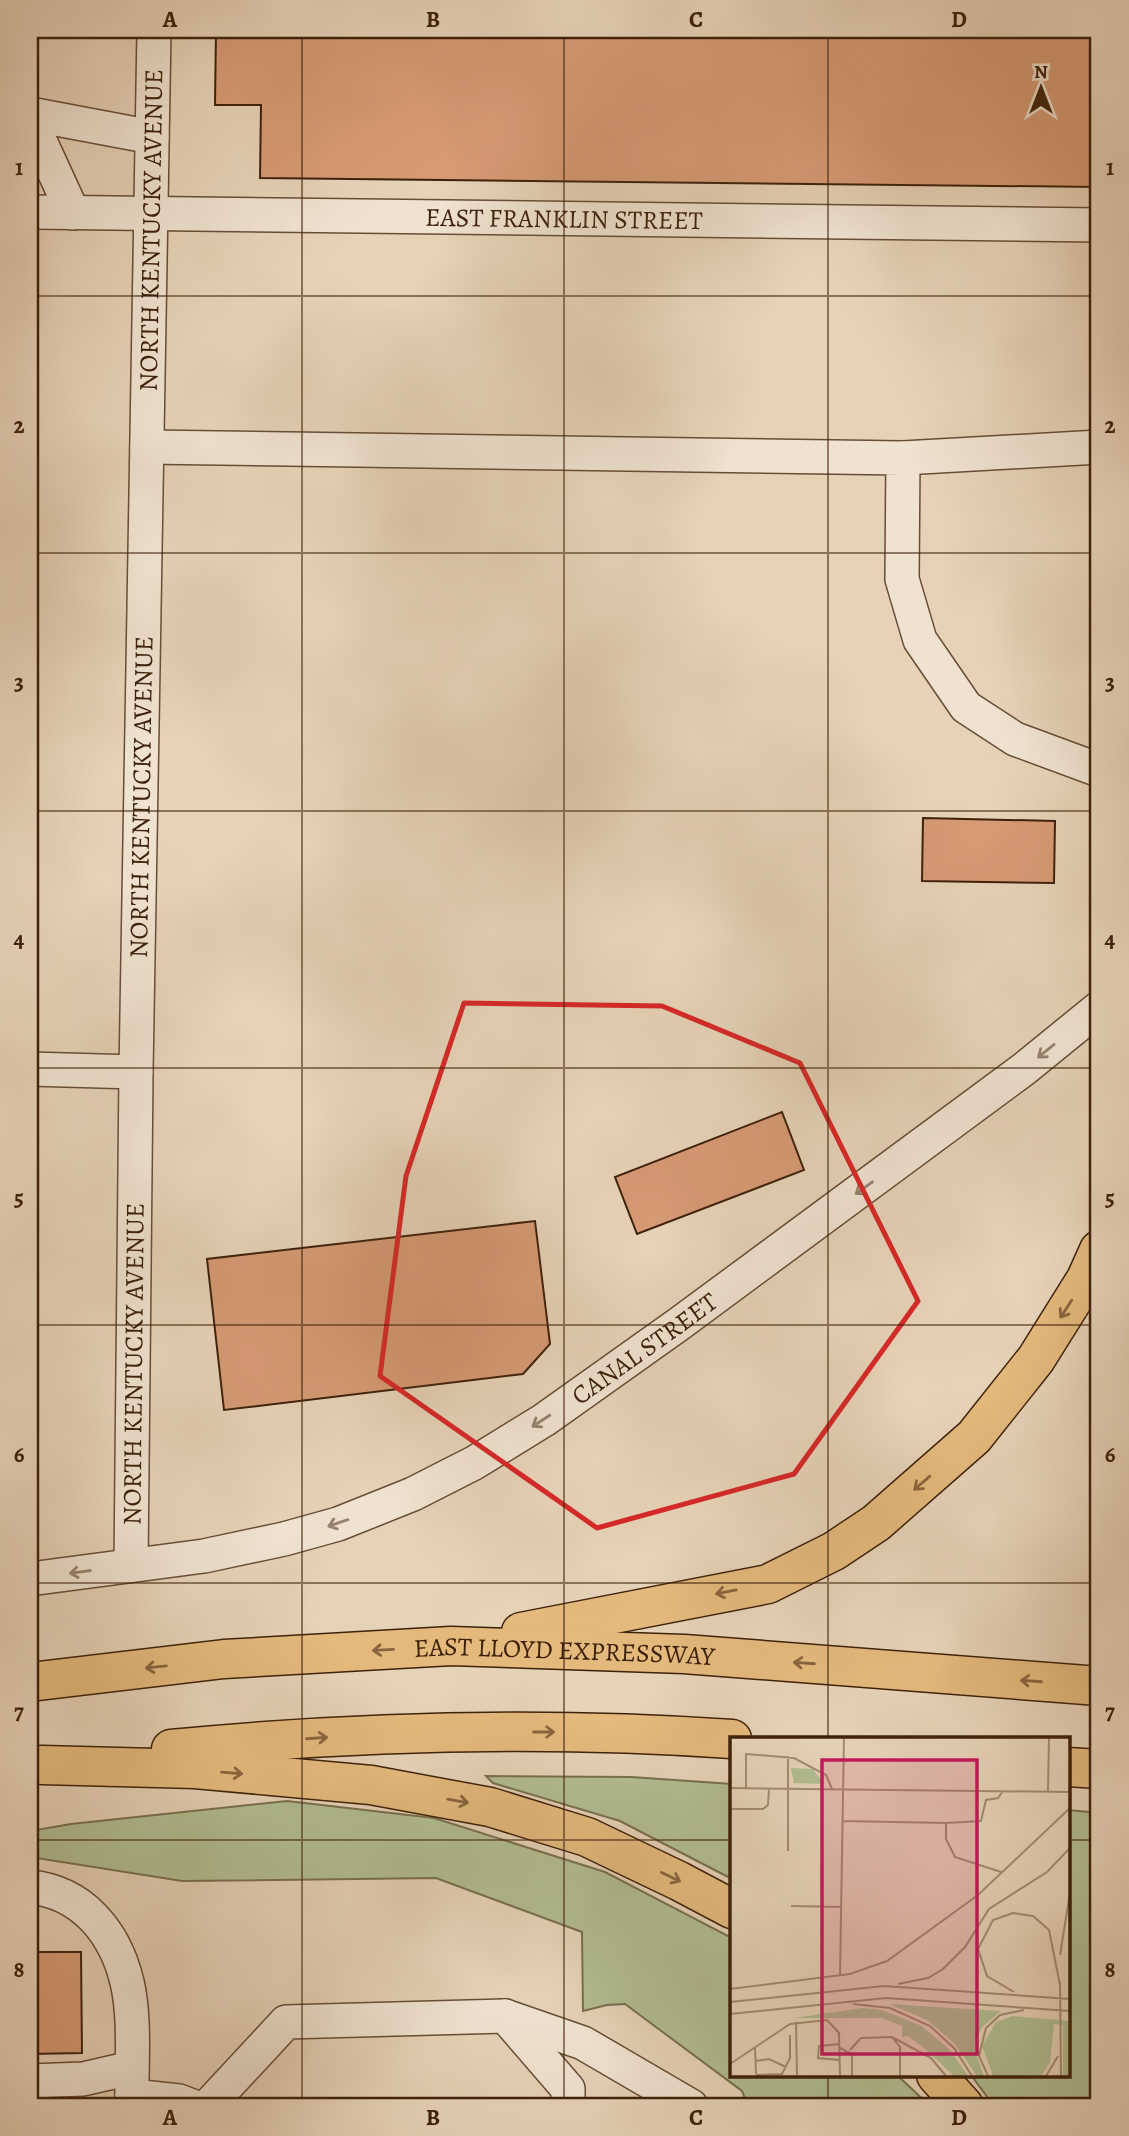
<svg xmlns="http://www.w3.org/2000/svg" width="1129" height="2136" font-family="Alegreya,serif">
	<style>
		.green { fill: #b1bd91; stroke: #786f4e; stroke-width: 2 }
		.building { fill: #d69a75; stroke: #3e210a; stroke-width: 2 }
		.lines { fill: none; stroke-linecap: round; stroke-linejoin: round }
		.minor-casing { stroke: #684d35; stroke-width: 36 }
		.highway-casing { stroke: #3e210a; stroke-width: 41 }
		.minor { stroke: #efe2d0; stroke-width: 33 }
		.highway { stroke: #e3b97c; stroke-width: 38 }
		.oneway { stroke: #96826d }
		.oneway2 { stroke: #88653d }
		.marked { fill: none; stroke: #d62828; stroke-width: 5; stroke-linejoin: round }
		.grid { fill: none; stroke: #3e210a; stroke-width: 2; stroke-opacity: 0.55 }
		.labels { text-anchor: middle; stroke-width: 5; stroke-linejoin: round; paint-order: stroke }
		.street-label { font-size: 26px; fill: #3e210a; stroke: #efe2d0 }
		.inset-road { fill: none; stroke: #a38b72; stroke-width: 2 }
		.view { fill: #c2185b; fill-opacity: 0.15; stroke: #c2185b; stroke-width: 3.5 }
		.inset-edge { fill: none; stroke: #3e210a; stroke-width: 3.5 }
		.neatline { fill: none; stroke: #3e210a; stroke-width: 2.5 }
		.grid-label { font-size: 23px; text-anchor: middle; font-weight: bold; fill: #3e210a }
	</style>
	<rect width="100%" height="100%" fill="#e6d2b7"/>
	<filter id="stains"><feTurbulence type="fractalNoise" baseFrequency=".00286" numOctaves="4"/><feColorMatrix values="0 0 0 0 .2 0 0 0 0 .09 0 0 0 0 .02 0 0 0 .5 -.17"/></filter>
	<radialGradient id="worn" r=".72"><stop offset=".6" stop-color="#630" stop-opacity="0"/><stop offset="1" stop-color="#630" stop-opacity=".3"/></radialGradient>
	<g class="green">
		<polygon points="486,1776 631,1777 732,1784 732,1879 620,1821 493,1783"/>
		<polygon points="287,1801 434,1818 605,1872 732,1938 732,2075 897,2075 930,2106 748,2106 742,2091 625,2004 607,2005 583,2011 582,1932 436,1878 182,1881 30,1857 30,1831 71,1824"/>
		<polygon points="1068,1810 1099,1813 1099,2106 994,2106 971,2075 1068,2075"/>
	</g>
	<g class="building">
		<polygon points="216,30 1099,30 1099,187 260,178 261,105 215,105"/>
		<polygon points="923,818 1055,821 1054,883 922,881"/>
		<polygon points="782,1112 804,1170 637,1234 615,1177"/>
		<polygon points="535,1221 550,1344 523,1374 224,1410 207,1259"/>
		<polygon points="30,1952 81,1952 82,2053 30,2054"/>
	</g>
	<g class="lines">
		<g class="minor-casing">
			<g id="minor">
				<polyline points="30,114 152,137"/>
				<polyline points="30,119 73,213"/>
				<path id="s1" d="M30 212 1099 225"/>
				<polyline points="147,447 903,458 902,579 920,640 966,707 1015,739 1099,770"/>
				<polyline points="903,458 1099,447"/>
				<polyline points="30,1069 136,1072"/>
				<path id="s2" d="M131 1565 136 1072 154 30"/>
				<path id="s3" d="M30 1579 204 1556 284 1539 338 1524 413 1494 474 1463 544 1420 679 1324 1024 1069 1099 1008"/>
				<path d="M30 1887C82 1892 115 1932 127 1982 136 2020 131 2067 132 2106"/>
				<polyline points="505,2016 583,2043 691,2106"/>
				<polyline points="30,2081 83,2079 131,2068"/>
				<polyline points="132,2096 179,2101 192,2106"/>
				<polyline points="208,2106 286,2022 505,2016 568,2089 568,2106"/>
			</g>
		</g>
		<g class="highway-casing">
			<g id="highway">
				<polyline points="521,1632 768,1584 834,1551 876,1523 974,1437 1036,1359 1086,1279 1099,1250"/>
				<path id="s4" d="M30 1682 224 1659 451 1646 684 1654 1099 1686"/>
				<path d="M171 1749C357 1731 545 1726 732 1739"/>
				<polyline points="42,1765 195,1769 371,1785 490,1807 587,1837 679,1881 732,1909"/>
				<polyline points="1068,1767 1099,1769"/>
				<polyline points="936,2075 964,2106"/>
			</g>
		</g>
		<use href="#minor" class="minor"/>
		<use href="#highway" class="highway"/>
	</g>
	<defs><path id="oneway-shaft" d="M-6 0H5M1.5-3L5.5 0L1.5 3" fill="none" stroke-width="1.6" stroke-linecap="round" stroke-linejoin="round" transform="scale(1.75)"/></defs>
	<g class="oneway">
		<use href="#oneway-shaft" transform="translate(1046 1051) rotate(141)"/>
		<use href="#oneway-shaft" transform="translate(864 1188) rotate(144)"/>
		<use href="#oneway-shaft" transform="translate(541 1421) rotate(147)"/>
		<use href="#oneway-shaft" transform="translate(338 1523) rotate(161)"/>
		<use href="#oneway-shaft" transform="translate(80 1572) rotate(172)"/>
	</g>
	<g class="oneway2">
		<use href="#oneway-shaft" transform="translate(1066 1309) rotate(123)"/>
		<use href="#oneway-shaft" transform="translate(922 1483) rotate(139)"/>
		<use href="#oneway-shaft" transform="translate(726 1592) rotate(169)"/>
		<use href="#oneway-shaft" transform="translate(383 1650) rotate(177)"/>
		<use href="#oneway-shaft" transform="translate(804 1663) rotate(-176)"/>
		<use href="#oneway-shaft" transform="translate(156 1667) rotate(174)"/>
		<use href="#oneway-shaft" transform="translate(1031 1681) rotate(-176)"/>
		<use href="#oneway-shaft" transform="translate(544 1732)"/>
		<use href="#oneway-shaft" transform="translate(317 1738) rotate(-4)"/>
		<use href="#oneway-shaft" transform="translate(232 1773) rotate(5)"/>
		<use href="#oneway-shaft" transform="translate(458 1801) rotate(10)"/>
		<use href="#oneway-shaft" transform="translate(671 1877) rotate(26)"/>
	</g>
	<path class="marked" d="M464 1003 662 1006 800 1063 918 1301 794 1474 597 1528 380 1376 406 1176Z"/>
	<path class="grid" d="M302 30V2106M564 30V2106M828 30V1739M30 296H1099M30 553H1099M30 811H1099M30 1068H1099M30 1325H1099M30 1583H1099M30 1840H732M1068 1840H1099M828 2075V2106"/>
	<g class="labels">
		<g class="street-label">
			<text dy="9" stroke="none"><textPath href="#s1" startOffset="534">EAST FRANKLIN STREET</textPath></text>
			<text dy="9" stroke="none"><textPath href="#s2" startOffset="1335">NORTH KENTUCKY AVENUE</textPath></text>
			<text dy="9" stroke="none"><textPath href="#s2" startOffset="768">NORTH KENTUCKY AVENUE</textPath></text>
			<text dy="9" stroke="none"><textPath href="#s3" startOffset="668">CANAL STREET</textPath></text>
			<text dy="9" stroke="none"><textPath href="#s2" startOffset="201">NORTH KENTUCKY AVENUE</textPath></text>
			<text dy="9" stroke="none"><textPath href="#s4" startOffset="536">EAST LLOYD EXPRESSWAY</textPath></text>
		</g>
	</g>
	<g transform="translate(730 1737)">
		<rect width="340" height="340" fill="#e6d2b7"/>
		<path d="M61 31 83 32 94 47 64 46ZM159 267 271 274 252 290 246 303 245 315 254 339H247L224 306 197 283ZM132 271 152 273 192 289 220 313 238 339H224L194 311 178 299 172 300V289L152 281H64ZM283 279 339 284V339H333V288L324 287 320 326 311 339H263L252 309 266 285Z" fill="#b1bd91"/>
		<path class="inset-road" d="M0 51 340 55M16 51V17L64 21 96 38 102 52M318 54 319 0M0 72H33L38 68 39 51M112 84 216 86V102L225 120 271 135M216 86 251 84 256 63 268 61 273 54M58 114V19M61 169 111 170M330 218 340 156M110 238 114 0M330 244 331 339M168 247 198 241 213 232 235 210 259 172 317 135 340 111M0 252 120 237 157 224 248 158 340 71M284 255 257 239 248 212 263 183 283 176 303 179 319 193 330 248M0 265 154 249 340 262M123 267 160 271 200 289 224 311 242 339M0 277 156 261 340 274M66 285 67 339M164 301 201 321 216 339M25 311 26 337M110 311 122 317V339M120 313 131 301 162 300 170 310V339M110 323 88 321 89 309 110 307M25 324 39 322 56 330M0 327 60 287 97 283 109 296 110 339M26 338 52 337 60 321V298M258 339 249 319 256 291 270 278 294 273M316 339 328 319"/>
		<path class="view" d="M92 23H247V317H92Z"/>
		<rect width="340" height="340" class="inset-edge"/>
	</g>
	<rect width="1129" height="2136" fill="none" stroke="#e6d2b7" stroke-width="77"/>
	<g transform="translate(1041 88)" stroke="#efe2d0" stroke-width="5" paint-order="stroke">
	<path d="M0-5L12 26L0 18L-12 26Z" fill="#3e210a"/>
	<text y="-10" font-size="19" font-weight="bold" text-anchor="middle" fill="#3e210a">N</text>
	</g>
	<rect x="38" y="38" width="1052" height="2060" class="neatline"/>
	<g class="grid-label">
		<text x="170" y="27">A</text>
		<text x="433" y="27">B</text>
		<text x="696" y="27">C</text>
		<text x="959" y="27">D</text>
		<text x="19" y="175">1</text>
		<text x="1110" y="175">1</text>
		<text x="19" y="433">2</text>
		<text x="1110" y="433">2</text>
		<text x="19" y="690">3</text>
		<text x="1110" y="690">3</text>
		<text x="19" y="947">4</text>
		<text x="1110" y="947">4</text>
		<text x="19" y="1205">5</text>
		<text x="1110" y="1205">5</text>
		<text x="19" y="1462">6</text>
		<text x="1110" y="1462">6</text>
		<text x="19" y="1719">7</text>
		<text x="1110" y="1719">7</text>
		<text x="19" y="1977">8</text>
		<text x="1110" y="1977">8</text>
		<text x="170" y="2125">A</text>
		<text x="433" y="2125">B</text>
		<text x="696" y="2125">C</text>
		<text x="959" y="2125">D</text>
	</g>
	<rect width="100%" height="100%" filter="url(#stains)"/>
	<rect width="100%" height="100%" fill="url(#worn)"/>
</svg>
